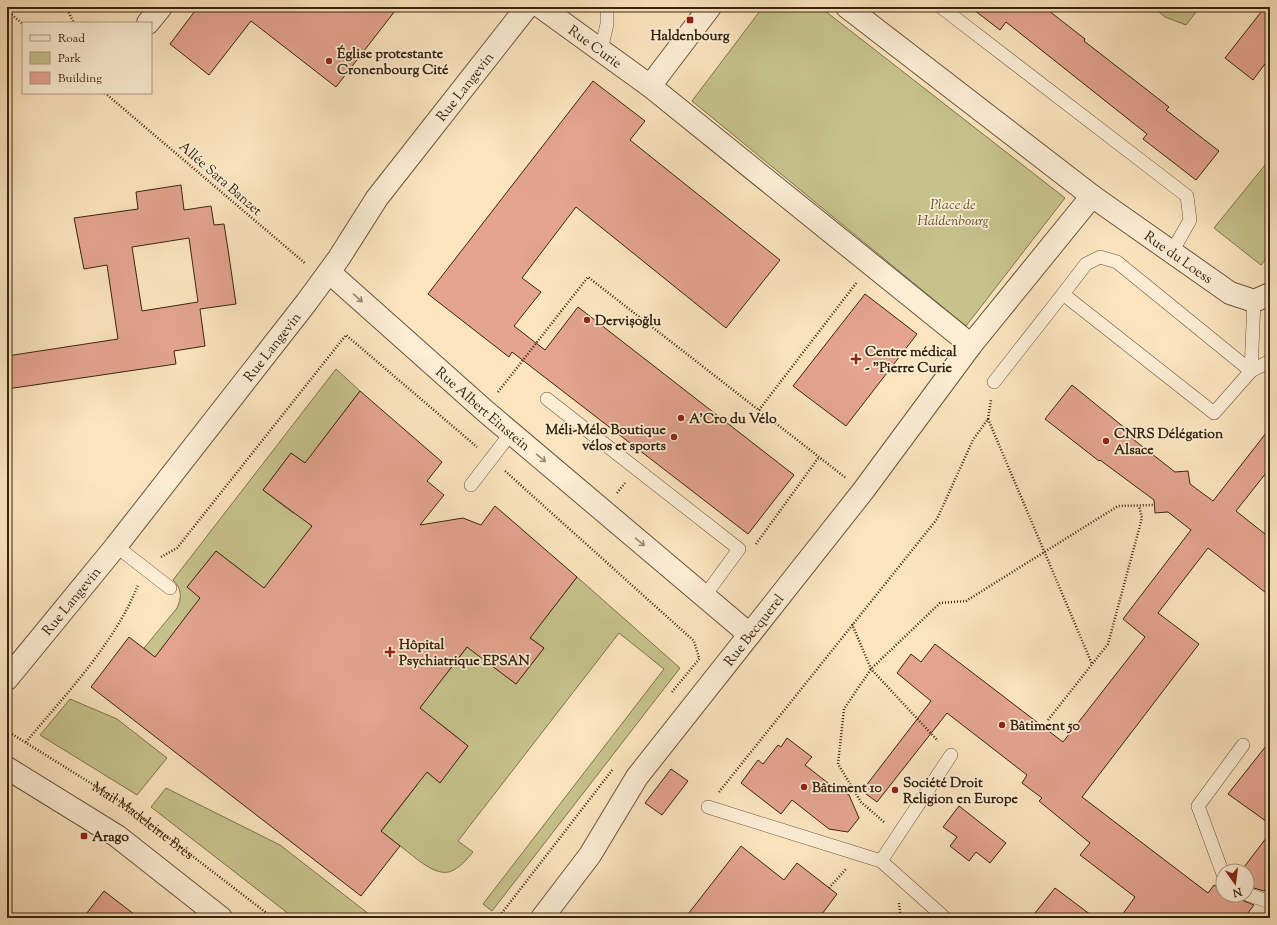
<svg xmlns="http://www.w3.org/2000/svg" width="1277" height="925" font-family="'Sorts Mill Goudy',serif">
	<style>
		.green { fill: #c6c28c; stroke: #7f734d }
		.building { fill: #e4a490; stroke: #38240e; fill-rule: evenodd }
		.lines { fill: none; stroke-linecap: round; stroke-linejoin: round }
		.lane-casing { stroke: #69543a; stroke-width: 14 }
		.street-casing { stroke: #69543a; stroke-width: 24 }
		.path { stroke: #38240e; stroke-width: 2.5; stroke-dasharray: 1 2; stroke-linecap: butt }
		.lane { stroke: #fcedd5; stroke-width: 13 }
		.street { stroke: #fcedd5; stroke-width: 22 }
		.oneway { stroke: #9a8872 }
		.poi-dot { fill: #8f2418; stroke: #fcedd5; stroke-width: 1.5 }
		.labels { text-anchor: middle; stroke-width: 3.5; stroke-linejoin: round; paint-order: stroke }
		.poi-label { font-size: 14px; font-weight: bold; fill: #38240e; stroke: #fcedd5; text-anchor: start }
		.street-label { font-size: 14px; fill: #38240e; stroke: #fcedd5 }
		.park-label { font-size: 14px; font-style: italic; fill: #5c4c2e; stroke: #fcedd5 }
	</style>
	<rect width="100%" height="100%" fill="#fbe4be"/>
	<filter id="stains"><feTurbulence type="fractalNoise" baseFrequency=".005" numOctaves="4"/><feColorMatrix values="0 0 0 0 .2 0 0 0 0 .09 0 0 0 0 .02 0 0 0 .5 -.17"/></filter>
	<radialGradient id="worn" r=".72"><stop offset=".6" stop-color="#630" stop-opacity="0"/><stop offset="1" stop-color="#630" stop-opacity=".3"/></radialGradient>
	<g class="green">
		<polygon points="763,7 820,7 1065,198 966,326 692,101"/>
		<polygon points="1153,7 1200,7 1186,25 1165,17"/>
		<polygon points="1270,159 1270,254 1261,265 1214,228"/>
		<path d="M336 369 360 391 322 441 321 475 291 453 263 490 293 513 323 512 253 603 247 575 216 551 188 587 215 609 154 659 145 662 151 654 144 648 177 608C182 597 182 589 173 580Z"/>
		<path d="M577 577 680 668 492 911 483 904 664 669 619 633 458 841 473 852C453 876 444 879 418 860 407 851 396 843 386 835L380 833 417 785 411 761 440 782 468 746 438 722 408 723 479 632 486 661 516 684 544 648 515 626H539Z"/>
		<polygon points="70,699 117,719 167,758 137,795 40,735"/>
		<polygon points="166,788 280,845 374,918 294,918 151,807"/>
	</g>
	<g class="building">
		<polygon points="198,7 398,7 336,87 251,21 209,75 170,44"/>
		<polygon points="970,7 1044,7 1085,39 1084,41 1169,107 1166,110 1219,151 1196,180 1143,139 1147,134 1006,22 1000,30"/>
		<polygon points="1265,7 1270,7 1270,57 1253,80 1225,58"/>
		<polygon points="593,81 645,121 630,140 780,260 726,328 576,207 522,278 541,292 514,326 545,350 578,307 794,475 748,534 512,352 509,357 428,294"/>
		<path d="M181 185 184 210 211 206 214 225 224 224 229 256 236 304 200 309 205 346 174 351 176 364 7 389V356L118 339 107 265 84 269 74 218 138 209 136 192ZM189 238 198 302 142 311 132 247Z"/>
		<polygon points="865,294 917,334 846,426 793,386"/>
		<polygon points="1072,385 1131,433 1129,436 1175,472 1188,471 1190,484 1213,501 1270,428 1270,468 1236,511 1270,538 1270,596 1208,548 1158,613 1199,644 1082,797 1208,893 1214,885 1223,891 1223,895 1239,895 1244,901 1254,905 1244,918 1120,918 1135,897 1080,855 1090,843 1039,801 1042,798 1022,783 1027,775 947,713 877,802 862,791 931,701 897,673 911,654 921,662 935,644 1063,742 1145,637 1123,619 1191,530 1168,512 1155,513 1154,500 1100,460 1099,461 1045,419"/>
		<polygon points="360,391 442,462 427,481 444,495 420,525 463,518 481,525 495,506 577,577 530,638 544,648 516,684 467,647 420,708 468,746 440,783 427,772 381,831 400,846 361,896 91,687 129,637 155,657 200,598 187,587 216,551 264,588 312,526 263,490 291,453 305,463"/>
		<polygon points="787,738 812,757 805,765 833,787 835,785 849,795 859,818 848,832 829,829 792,800 781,814 741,783 758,760 763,764 778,745 781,747"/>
		<polygon points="1270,741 1270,824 1228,794"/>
		<polygon points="671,769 688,781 662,815 645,803"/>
		<polygon points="959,806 1006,843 990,863 976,852 969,861 950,846 957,837 943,827"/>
		<polygon points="1270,833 1270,884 1264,891 1247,886 1247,871 1241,871"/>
		<polygon points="741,846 784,880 797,863 837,894 819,918 685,918"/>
		<polygon points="1055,888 1095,918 1031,918"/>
		<polygon points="104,891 139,918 83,918"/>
	</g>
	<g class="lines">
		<g class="lane-casing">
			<g id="lane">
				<polyline points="941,7 1187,196 1190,220 1172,252"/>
				<polyline points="601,50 607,24 607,7"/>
				<polyline points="1063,294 1086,264 1100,257 1117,262 1251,371 1270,361"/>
				<polyline points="994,382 1063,294 1214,413 1251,371 1254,301"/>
				<polyline points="547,399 739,549 704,597"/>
				<polyline points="471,485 511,433"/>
				<polyline points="116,546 170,588"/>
				<polyline points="708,807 881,861 951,755"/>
				<polyline points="881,861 945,918"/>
				<polyline points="1223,874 1198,806 1243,745"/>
				<polyline points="1247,894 1270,902"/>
			</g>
		</g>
		<g class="street-casing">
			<g id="street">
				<path id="s2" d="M541 7 650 86 971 345"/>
				<polyline points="148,23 161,7"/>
				<polyline points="650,86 710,7"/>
				<path id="s3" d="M1092 196 1230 293 1254 301 1270 294"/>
				<path id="s4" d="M329 272 484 410 749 634"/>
				<path id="s5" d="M7 679 116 546 306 303 339 258 377 198 527 7"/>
				<polyline points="7,768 117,836 221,918"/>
				<path id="s6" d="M542 918 590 855 637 777 863 491 971 345 1092 196 847 7"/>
			</g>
		</g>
		<g class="path">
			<polyline points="66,7 74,23"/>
			<polyline points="7,11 23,24"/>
			<polyline points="105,93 306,264"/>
			<polyline points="498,392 588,277 846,478"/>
			<polyline points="759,410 857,282"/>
			<polyline points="988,419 1092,664"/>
			<polyline points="505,471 694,641 699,658"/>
			<polyline points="617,493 625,483"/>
			<polyline points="756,544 819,457"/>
			<polyline points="161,557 177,548 346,335 477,447"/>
			<polyline points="852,624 871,669 938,741"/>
			<polyline points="672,692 700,658"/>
			<polyline points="1048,720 1108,644 1142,518 1139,506"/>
			<path id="s1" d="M7 731 126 805 273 918"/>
			<path d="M26 742C66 694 115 643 138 585"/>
			<polyline points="719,792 937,519 973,440 988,419 991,400"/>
			<polyline points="884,822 861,802 838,764 844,709 871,669 940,603 966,601 1118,506 1154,505"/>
			<polyline points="829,888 846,869"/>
			<polyline points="899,903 901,918"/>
			<polyline points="498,918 613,769"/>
		</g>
		<use href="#lane" class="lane"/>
		<use href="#street" class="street"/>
	</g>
	<defs><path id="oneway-shaft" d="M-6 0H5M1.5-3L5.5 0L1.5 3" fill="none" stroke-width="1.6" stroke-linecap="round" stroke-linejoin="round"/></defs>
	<g class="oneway">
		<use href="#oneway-shaft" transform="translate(358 298) rotate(41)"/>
		<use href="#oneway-shaft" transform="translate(541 458) rotate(40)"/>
		<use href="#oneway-shaft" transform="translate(640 542) rotate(40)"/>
	</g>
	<g class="poi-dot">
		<rect x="686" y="16" width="8" height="8" rx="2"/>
		<circle cx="329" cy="61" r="4"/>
		<circle cx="587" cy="320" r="4"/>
		<path d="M854 353h4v4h4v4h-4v4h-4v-4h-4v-4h4z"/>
		<circle cx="681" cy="418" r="4"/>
		<circle cx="674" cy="437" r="4"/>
		<circle cx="1106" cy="441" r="4"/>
		<path d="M388 646h4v4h4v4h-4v4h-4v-4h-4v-4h4z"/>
		<circle cx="1002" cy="725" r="4"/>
		<circle cx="804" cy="787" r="4"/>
		<circle cx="895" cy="790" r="4"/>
		<rect x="80" y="832" width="8" height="8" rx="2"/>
	</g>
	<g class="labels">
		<g class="poi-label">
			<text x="690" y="40" text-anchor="middle">Haldenbourg</text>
			<text x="337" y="58">Église protestante<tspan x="337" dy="16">Cronenbourg Cité</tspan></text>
			<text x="595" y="325">Dervişoğlu</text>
			<text x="865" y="356">Centre médical<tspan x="865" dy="16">- "Pierre Curie</tspan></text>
			<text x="689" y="423">A'Cro du Vélo</text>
			<text x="666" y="434" text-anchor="end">Méli-Mélo Boutique<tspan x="666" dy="16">vélos et sports</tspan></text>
			<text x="1114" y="438">CNRS Délégation<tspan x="1114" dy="16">Alsace</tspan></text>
			<text x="399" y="649">Hôpital<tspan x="399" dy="16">Psychiatrique EPSAN</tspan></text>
			<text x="1010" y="730">Bâtiment 50</text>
			<text x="903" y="787">Société Droit<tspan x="903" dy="16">Religion en Europe</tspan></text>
			<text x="812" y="792">Bâtiment 10</text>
			<text x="92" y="841">Arago</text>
		</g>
		<g class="street-label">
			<text dy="5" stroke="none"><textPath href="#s2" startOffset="67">Rue Curie</textPath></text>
			<text dy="5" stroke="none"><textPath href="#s5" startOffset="749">Rue Langevin</textPath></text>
			<text transform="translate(221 178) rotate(41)" y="5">Allée Sara Banzet</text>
			<text dy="5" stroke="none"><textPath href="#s3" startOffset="106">Rue du Loess</textPath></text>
			<text dy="5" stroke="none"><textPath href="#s5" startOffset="425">Rue Langevin</textPath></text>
			<text dy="5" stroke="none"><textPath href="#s4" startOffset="206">Rue Albert Einstein</textPath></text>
			<text dy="5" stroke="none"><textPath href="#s5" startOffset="101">Rue Langevin</textPath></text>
			<text dy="5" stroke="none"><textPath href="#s6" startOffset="358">Rue Becquerel</textPath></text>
			<text dy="5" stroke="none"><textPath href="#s1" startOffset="163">Mail Madeleine Brès</textPath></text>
		</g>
		<g class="park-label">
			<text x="953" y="209">Place de<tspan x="953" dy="16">Haldenbourg</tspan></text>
		</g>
	</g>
	<rect width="1277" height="925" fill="none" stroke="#fbe4be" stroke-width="24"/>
	<rect x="8" y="8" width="1261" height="909" fill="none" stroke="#38240e" stroke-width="2"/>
	<rect x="12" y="12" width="1253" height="901" fill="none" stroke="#38240e"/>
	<rect x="22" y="22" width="130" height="72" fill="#fcedd5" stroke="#ae9d85"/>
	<rect x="30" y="35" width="20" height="6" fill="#fcedd5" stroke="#ae9d85"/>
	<text x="58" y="42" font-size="12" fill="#38240e">Road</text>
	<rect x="30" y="52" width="20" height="12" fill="#c6c28c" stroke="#ae9d85"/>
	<text x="58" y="62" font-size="12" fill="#38240e">Park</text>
	<rect x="30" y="72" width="20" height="12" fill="#e4a490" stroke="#ae9d85"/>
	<text x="58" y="82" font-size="12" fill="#38240e">Building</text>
	<g transform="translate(1235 883) rotate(166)"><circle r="19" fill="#fcedd5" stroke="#ae9d85"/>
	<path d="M0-3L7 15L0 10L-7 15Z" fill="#8f2418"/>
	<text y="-6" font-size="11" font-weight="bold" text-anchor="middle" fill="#38240e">N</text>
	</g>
	<rect width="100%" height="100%" filter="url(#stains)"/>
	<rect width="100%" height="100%" fill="url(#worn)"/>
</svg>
